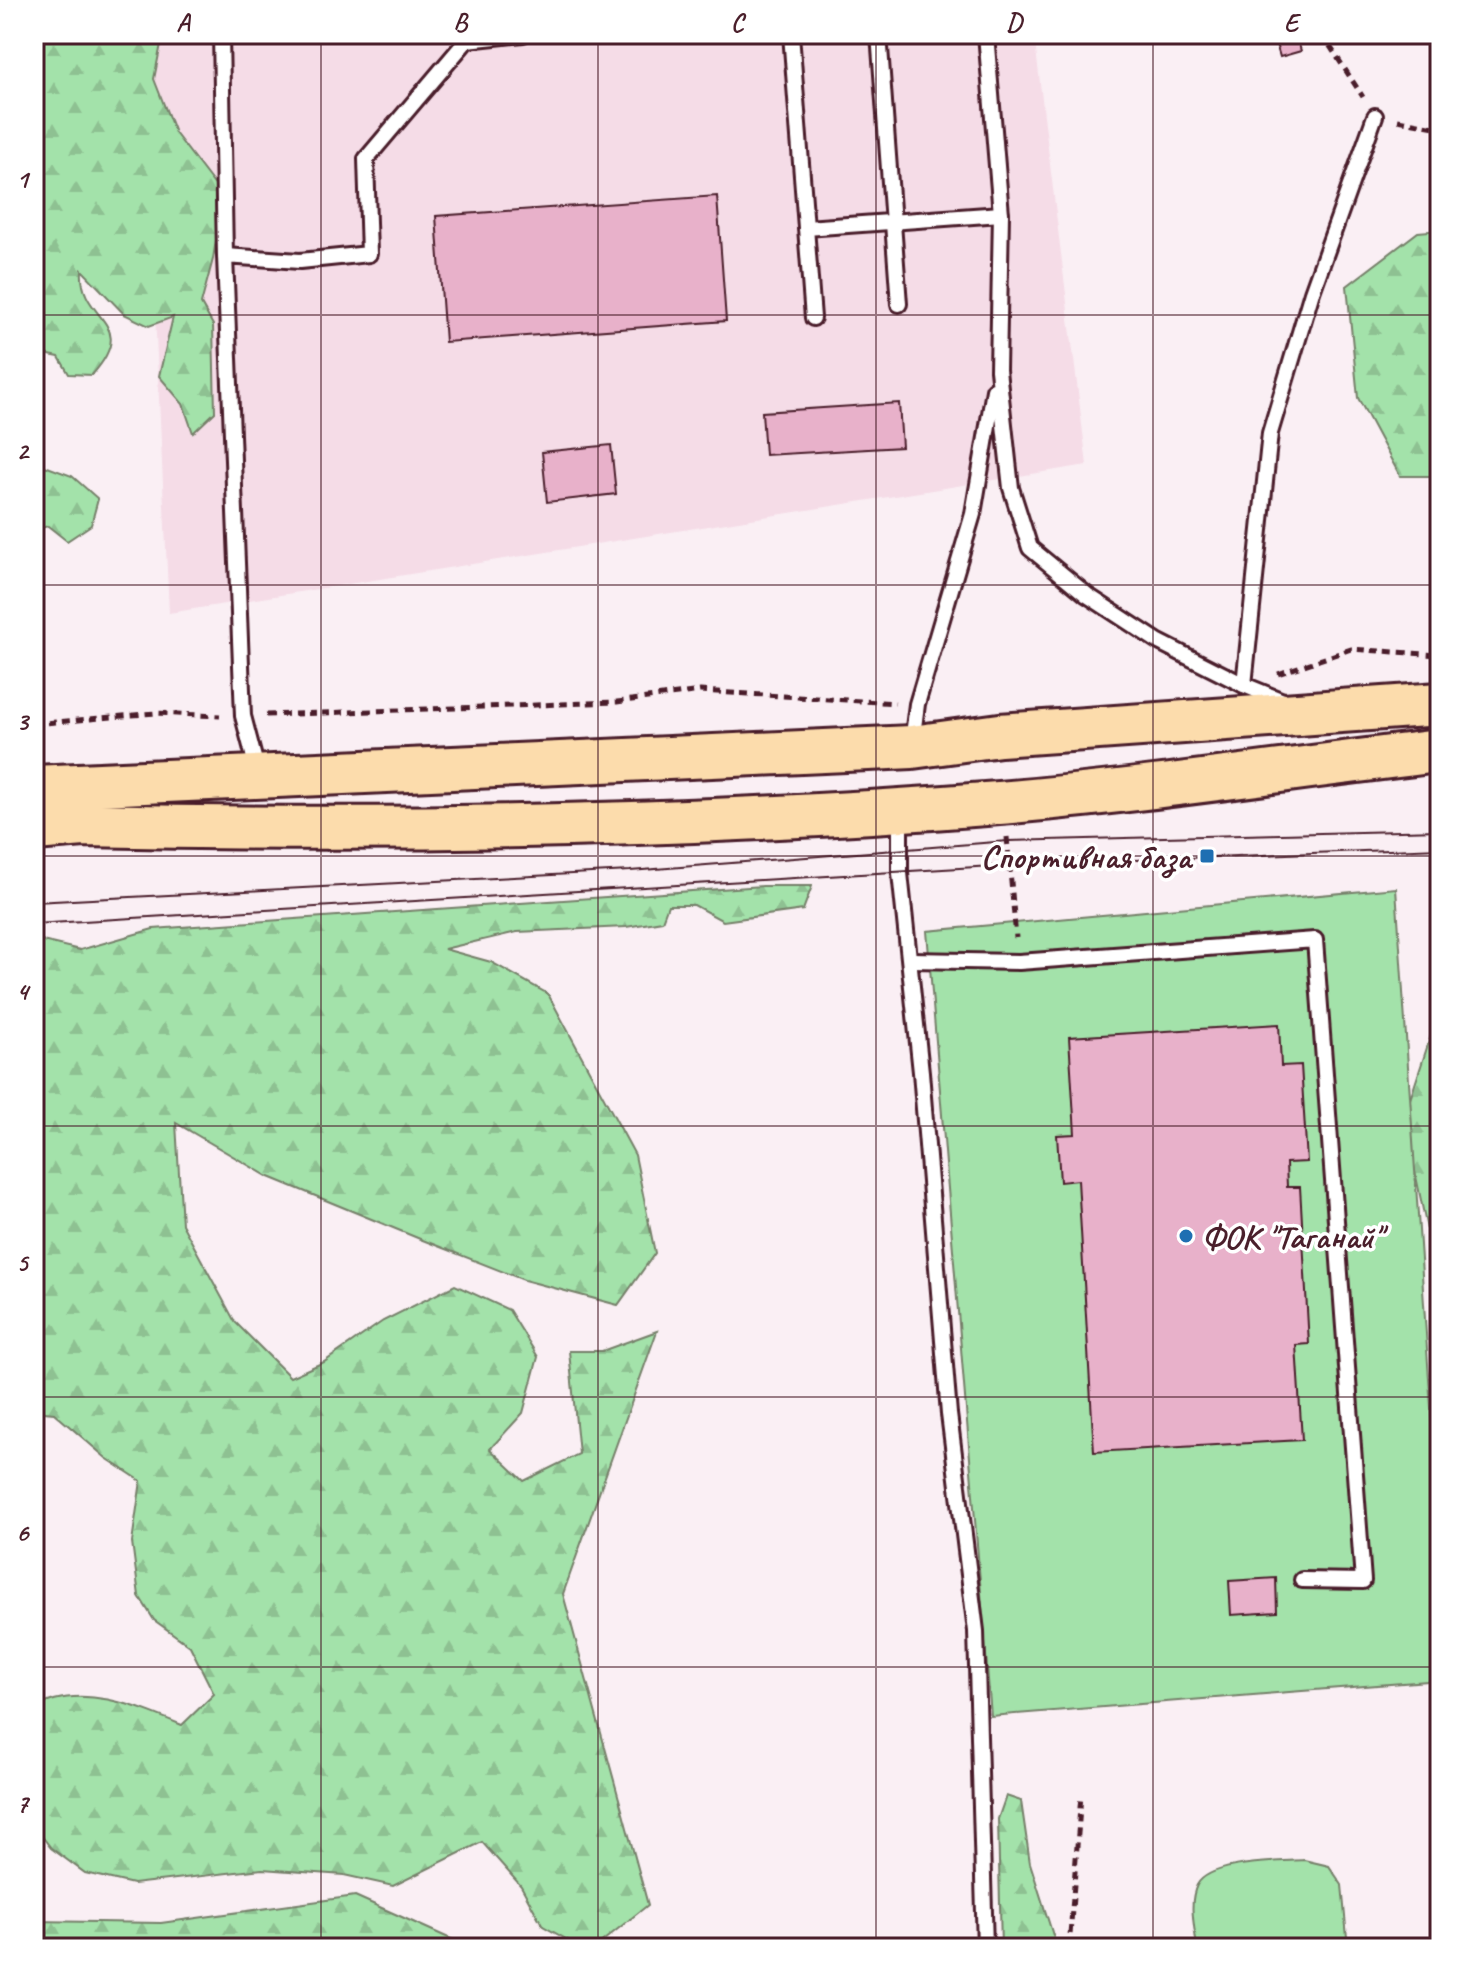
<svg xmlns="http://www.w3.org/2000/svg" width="1474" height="1982" font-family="Caveat,sans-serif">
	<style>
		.built { fill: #f5dce7 }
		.forest { fill: url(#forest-firs); stroke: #76806a; stroke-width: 2 }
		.pitch { fill: #a3e2aa; stroke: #76806a; stroke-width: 2 }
		.building { fill: #e8b1ca; stroke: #4a1f2b; stroke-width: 2 }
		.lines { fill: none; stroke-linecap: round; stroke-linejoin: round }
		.service-casing { stroke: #4a1f2b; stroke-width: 20 }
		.primary-casing { stroke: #4a1f2b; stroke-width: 48 }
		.path { stroke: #4a1f2b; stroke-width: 5; stroke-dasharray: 8 6; stroke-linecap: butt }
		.service { stroke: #fff; stroke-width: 14 }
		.primary { stroke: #fcdcac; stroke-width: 42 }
		.tram { stroke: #4a1f2b; stroke-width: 2 }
		.grid { fill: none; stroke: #4a1f2b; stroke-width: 2; stroke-opacity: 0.55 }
		.poi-dot { fill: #1f6fb2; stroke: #fff; stroke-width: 3 }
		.labels { text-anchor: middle; stroke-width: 7; stroke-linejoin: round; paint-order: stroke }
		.poi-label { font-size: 34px; font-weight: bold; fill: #4a1f2b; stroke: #fff; text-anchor: end }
		.neatline { fill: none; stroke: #4a1f2b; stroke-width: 3 }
		.grid-label { font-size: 26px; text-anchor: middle; font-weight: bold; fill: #4a1f2b }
	</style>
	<defs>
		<pattern id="forest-firs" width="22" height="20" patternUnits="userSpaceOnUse" patternTransform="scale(2)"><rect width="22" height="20" fill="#a3e2aa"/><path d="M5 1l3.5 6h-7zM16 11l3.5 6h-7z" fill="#8ec192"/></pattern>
	</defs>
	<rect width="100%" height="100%" fill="#faeff4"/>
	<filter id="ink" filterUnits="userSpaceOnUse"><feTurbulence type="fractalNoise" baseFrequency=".0125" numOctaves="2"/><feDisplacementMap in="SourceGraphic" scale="16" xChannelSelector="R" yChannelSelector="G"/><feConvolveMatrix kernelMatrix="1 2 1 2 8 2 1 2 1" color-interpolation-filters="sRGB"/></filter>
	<g filter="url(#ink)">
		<polygon class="built" points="142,34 1034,34 1087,465 169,613"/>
		<g class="forest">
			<path d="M34 34H163L154 79 175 133 223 196 213 259 201 304 213 325 215 412 193 433 183 404 159 376 173 317 149 326 124 314 82 270C78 321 141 320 92 375L69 374 59 357 34 352Z"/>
			<polygon points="1440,230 1440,476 1400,476 1358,398 1347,286 1418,232"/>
			<polygon points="34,462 72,476 98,499 91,525 67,541 48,526 34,530"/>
			<path d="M763 886H812L803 910 723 921 694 905H668L662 921 626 927 517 932 444 949 491 962 548 994 635 1155 655 1253 618 1305 524 1280 420 1239 267 1176 176 1123 182 1224 235 1322 290 1377 324 1362 383 1321 455 1285 509 1310 538 1357 523 1413 490 1449 524 1481 579 1454 569 1351H602L657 1331 563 1594 648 1905 594 1948H582L543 1926 521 1886 482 1842 393 1886 344 1875 262 1869 133 1884 85 1873 51 1848 34 1826V1709C78 1681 139 1707 182 1725L214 1694 190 1646 154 1620 139 1596 132 1542 141 1481 106 1458 54 1413 34 1411V939L80 950 153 929Z"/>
			<polygon points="1437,1017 1440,1019 1440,1691 1424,1602 1437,1482 1435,1268 1404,1118"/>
			<polygon points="1006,1796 1021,1801 1030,1863 1057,1948 1001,1948 998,1819"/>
			<polygon points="355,1896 471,1948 34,1948 34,1921 161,1923"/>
		</g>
		<g class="pitch">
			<polygon points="1396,888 1440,1542 1440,1680 991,1716 927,931"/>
			<path d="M1304 1860 1329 1866 1342 1885 1348 1948H1197C1195 1929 1188 1903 1197 1885 1209 1861 1279 1862 1304 1860Z"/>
		</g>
		<g class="building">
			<polygon points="1273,34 1296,34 1301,51 1280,57"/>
			<polygon points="717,196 726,321 445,342 436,216"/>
			<polygon points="899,403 902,447 765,455 762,412"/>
			<polygon points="611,445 616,494 547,502 542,452"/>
			<polygon points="1279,1024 1281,1066 1301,1065 1307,1162 1286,1163 1287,1187 1300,1187 1309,1344 1296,1345 1302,1440 1094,1452 1078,1180 1060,1182 1057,1135 1075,1134 1069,1037"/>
			<polygon points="1276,1578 1277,1612 1231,1615 1229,1581"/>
		</g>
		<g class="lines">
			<g class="service-casing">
				<g id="service">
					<polyline points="221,34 225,256"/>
					<polyline points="791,34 813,318"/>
					<polyline points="879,34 899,304"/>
					<polyline points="986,34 1001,214 998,370 1011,488 1030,548 1087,595 1159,642 1244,685"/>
					<polyline points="806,228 1001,214"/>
					<polyline points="1283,701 1244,685 1270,433 1312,292 1375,116"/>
					<polyline points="912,743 917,704 973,514 994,390"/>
					<polyline points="258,773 243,716 225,256 300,261 369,254 366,159 467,40 523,34"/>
					<polyline points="900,814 900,873 921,1072 949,1414 976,1631 985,1948"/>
					<polyline points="911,960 1019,962 1315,940 1363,1581 1302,1580"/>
				</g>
			</g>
			<g class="primary-casing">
				<g id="primary">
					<polyline points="34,787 912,747 1000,735 1440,704"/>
					<path d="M34 829 84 825C389 832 694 827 999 803 1146 791 1293 768 1440 751"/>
				</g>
			</g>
			<g class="path">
				<polyline points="1322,34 1363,97"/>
				<polyline points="1398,120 1440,128"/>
				<polyline points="1278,674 1351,649 1440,655"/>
				<polyline points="266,715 617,702 700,691 895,703"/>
				<polyline points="34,724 155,713 220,716"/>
				<polyline points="1007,837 1016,938"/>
				<polyline points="1069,1948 1081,1795"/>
			</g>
			<use href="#service" class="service"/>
			<use href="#primary" class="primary"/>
			<g class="tram">
				<polyline points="34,902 630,871 1008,841 1440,830"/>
				<polyline points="34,924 1009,865 1440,848"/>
			</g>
		</g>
	</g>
	<path class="grid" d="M321 34V1948M598 34V1948M876 34V1948M1153 34V1948M34 315H1440M34 585H1440M34 856H1440M34 1126H1440M34 1397H1440M34 1667H1440"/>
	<g class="poi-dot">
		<rect x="1199" y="848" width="16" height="16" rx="4"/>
		<circle cx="1186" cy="1236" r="8"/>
	</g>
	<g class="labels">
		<g class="poi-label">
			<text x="1191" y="868">Спортивная база</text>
			<text x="1202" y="1248" text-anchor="start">ФОК "Таганай"</text>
		</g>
	</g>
	<rect width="1474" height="1982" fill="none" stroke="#fff" stroke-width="88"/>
	<rect x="44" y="44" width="1386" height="1894" class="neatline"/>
	<g class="grid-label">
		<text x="183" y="31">A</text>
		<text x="460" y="31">B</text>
		<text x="737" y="31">C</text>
		<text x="1014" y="31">D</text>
		<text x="1291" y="31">E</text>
		<text x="22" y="188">1</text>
		<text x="22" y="459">2</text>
		<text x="22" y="730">3</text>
		<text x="22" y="1000">4</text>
		<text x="22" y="1271">5</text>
		<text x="22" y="1541">6</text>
		<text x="22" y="1812">7</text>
	</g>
</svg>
